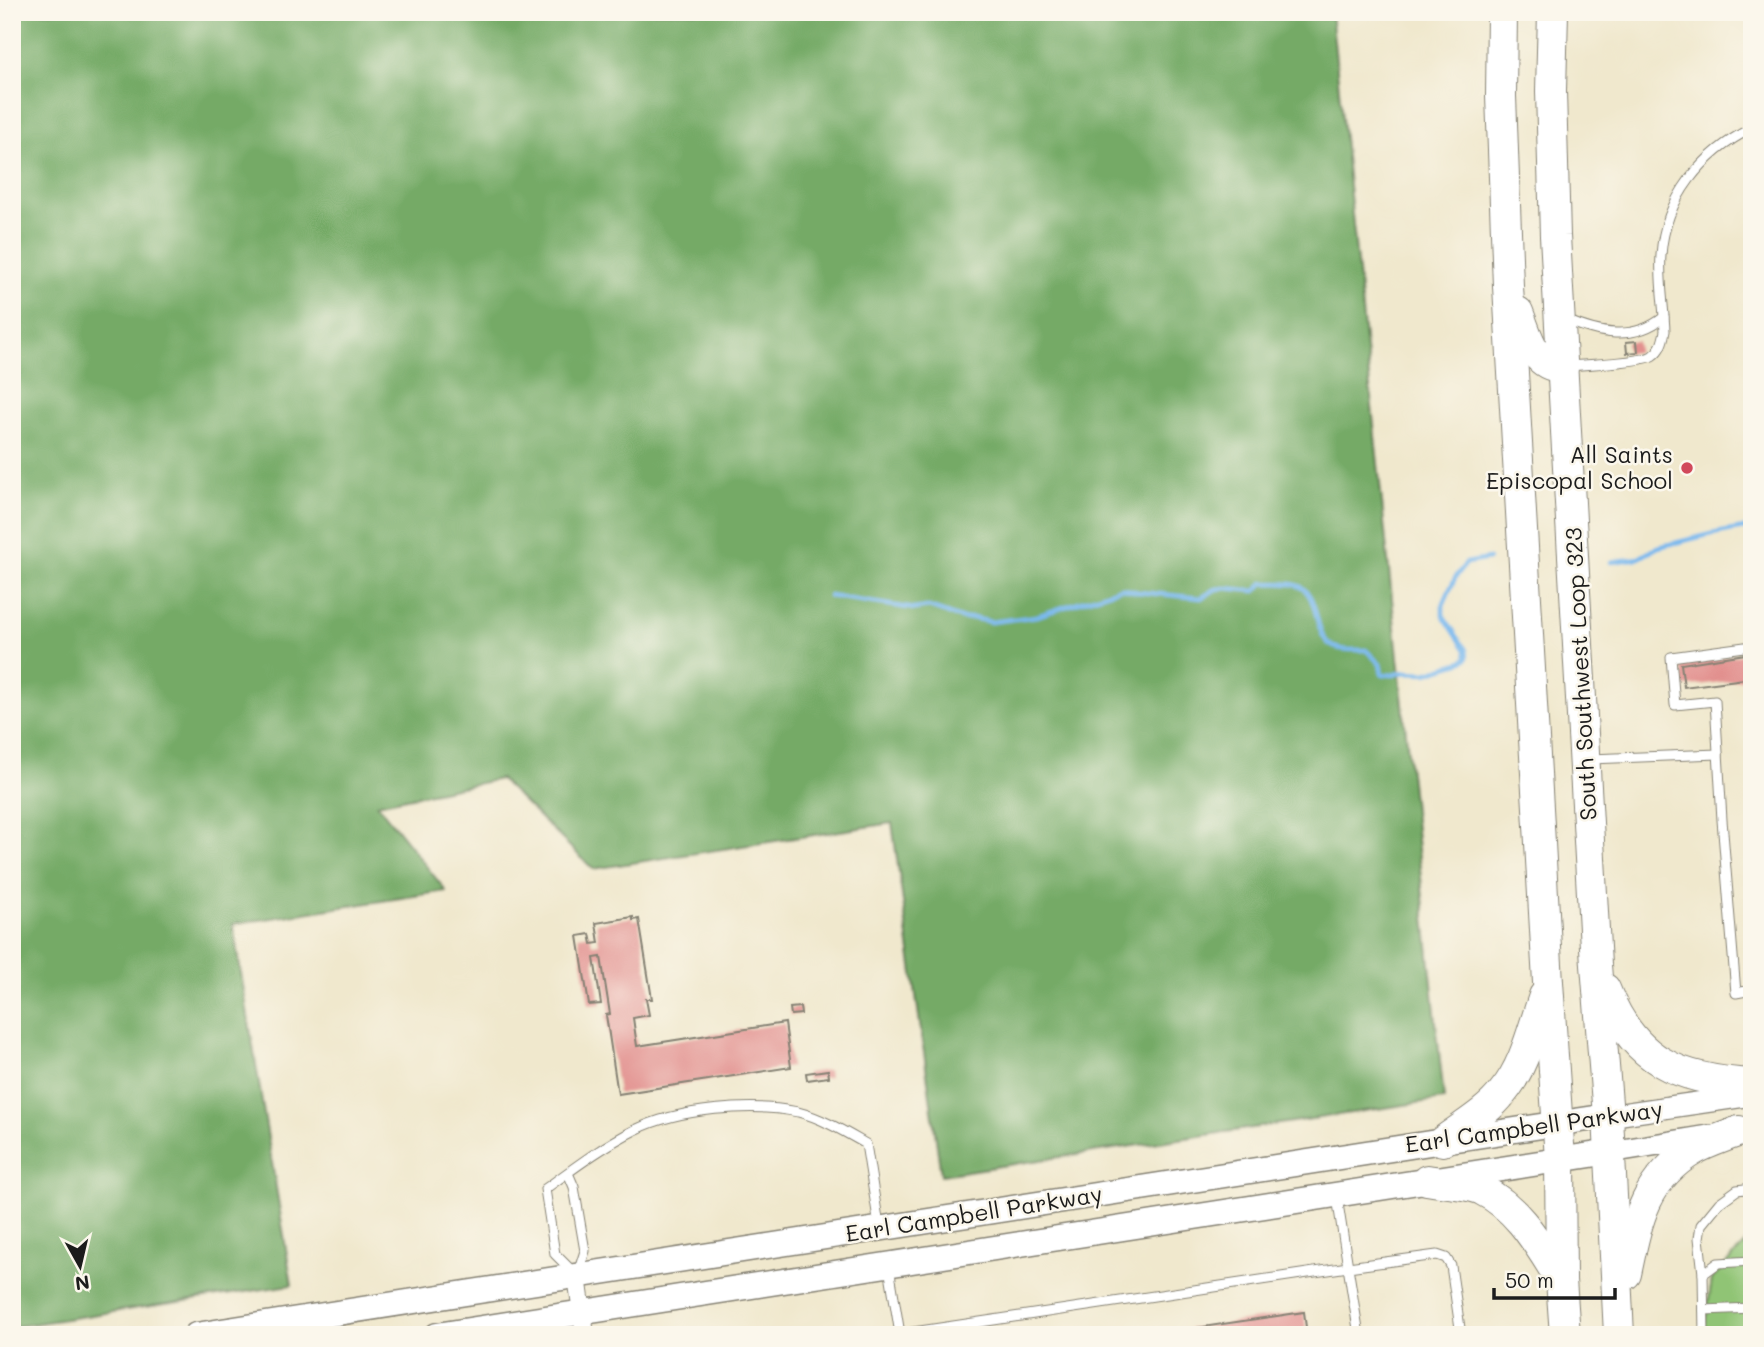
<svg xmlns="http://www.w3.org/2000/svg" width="1764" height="1347" font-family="Mali,sans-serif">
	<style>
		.green { fill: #90c475; stroke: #567048; stroke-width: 2 }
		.forest { fill: #74aa66; stroke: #486341; stroke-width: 2 }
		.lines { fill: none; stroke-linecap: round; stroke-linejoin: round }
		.stream { stroke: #7ab9ee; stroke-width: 4.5 }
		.building { fill: #e2908e }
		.service-casing { stroke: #868274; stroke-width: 11 }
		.minor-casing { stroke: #868274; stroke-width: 20 }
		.tertiary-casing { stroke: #868274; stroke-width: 24 }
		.secondary-casing { stroke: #868274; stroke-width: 27 }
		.trunk-casing { stroke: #868274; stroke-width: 32 }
		.service { stroke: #fff; stroke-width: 9 }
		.minor { stroke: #fff; stroke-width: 18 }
		.tertiary { stroke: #fff; stroke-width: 21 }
		.secondary { stroke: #fff; stroke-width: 24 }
		.trunk { stroke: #fff; stroke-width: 30 }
		.poi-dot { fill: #d1495b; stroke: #fbf7ec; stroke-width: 2.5 }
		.labels { text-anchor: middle; stroke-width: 5; stroke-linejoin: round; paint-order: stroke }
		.poi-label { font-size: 23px; fill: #1c1c1c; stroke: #fbf7ec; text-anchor: end }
		.street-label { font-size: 23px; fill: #1c1c1c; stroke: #fbf7ec }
	</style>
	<rect width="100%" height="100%" fill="#fbf7ec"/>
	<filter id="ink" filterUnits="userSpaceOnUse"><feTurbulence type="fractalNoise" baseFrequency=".0143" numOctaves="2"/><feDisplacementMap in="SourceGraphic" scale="14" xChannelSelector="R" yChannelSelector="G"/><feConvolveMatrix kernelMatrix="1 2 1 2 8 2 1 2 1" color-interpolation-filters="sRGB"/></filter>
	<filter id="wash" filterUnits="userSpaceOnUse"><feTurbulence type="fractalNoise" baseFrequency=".00686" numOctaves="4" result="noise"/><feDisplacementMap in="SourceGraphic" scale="28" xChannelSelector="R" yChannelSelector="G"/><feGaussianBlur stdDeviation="1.57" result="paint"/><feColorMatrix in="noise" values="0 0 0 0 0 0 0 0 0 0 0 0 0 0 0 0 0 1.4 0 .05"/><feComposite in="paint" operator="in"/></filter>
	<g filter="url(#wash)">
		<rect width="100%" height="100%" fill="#f0e8cd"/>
		<polygon class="green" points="1752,1236 1752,1335 1703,1335 1712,1279"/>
		<polygon class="forest" points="12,12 1331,12 1444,1099 941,1175 892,823 593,869 500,779 377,804 446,891 233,924 292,1285 12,1327"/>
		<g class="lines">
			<g class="stream">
				<polyline points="1611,562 1639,558 1658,547 1712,534 1744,528 1752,529"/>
				<path d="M829 596 915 609 929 607 963 619 972 618 991 622 1037 616 1121 588 1138 592 1201 598 1216 589 1226 588 1256 591 1263 583C1274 584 1286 582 1296 585 1322 592 1311 637 1334 647 1343 651 1357 650 1366 650L1380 664 1382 674 1393 675 1405 672 1426 673 1459 663 1467 658 1466 650 1443 615V605L1455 578 1466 563 1489 559"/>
			</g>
		</g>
		<g id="blocks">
			<g class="building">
				<polygon points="1637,341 1638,352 1627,353 1626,342"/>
				<polygon points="1752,653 1752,678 1684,687 1681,664"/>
				<polygon points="633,917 633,920 639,919 652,999 646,999 649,1015 633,1018 637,1046 785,1023 791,1067 618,1094 606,1015 610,1014 601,957 594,958 601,1004 589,1005 578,936 590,934 592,944 599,943 596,923"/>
				<polygon points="800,1007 801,1014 791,1015 790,1008"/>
				<polygon points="828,1070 829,1077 807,1080 806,1073"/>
				<polygon points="1304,1312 1307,1335 1162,1335 1162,1333"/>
			</g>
		</g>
	</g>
	<g filter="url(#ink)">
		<use href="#blocks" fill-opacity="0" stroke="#868274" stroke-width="2"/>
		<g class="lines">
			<g class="service-casing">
				<g id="service">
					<path d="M1564 319C1598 334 1633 342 1664 317"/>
					<path d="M1567 366C1581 365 1643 362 1652 356 1661 350 1663 341 1665 331 1664 306 1659 280 1661 255 1665 198 1702 153 1752 128"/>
					<polyline points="1752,646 1671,657 1675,705 1715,701 1722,820 1736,993 1752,990"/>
					<polyline points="1590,759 1718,754"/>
					<path d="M568 1173 574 1187 585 1251 577 1276 555 1254 545 1189C574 1168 603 1146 635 1130 677 1109 752 1102 798 1112 822 1118 845 1132 866 1144L879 1225"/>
					<polyline points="889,1267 900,1334 1348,1267 1337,1197"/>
					<polyline points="1703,1274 1699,1238 1701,1225 1719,1203 1737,1190 1752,1188"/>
					<polyline points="1704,1310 1752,1308"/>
					<polyline points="1359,1335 1348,1267 1437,1255 1446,1258 1451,1266 1461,1335"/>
					<polyline points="1704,1335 1703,1274 1718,1263 1752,1261"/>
				</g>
			</g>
			<g class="minor-casing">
				<polyline id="minor" points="577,1276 585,1335"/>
			</g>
			<g class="tertiary-casing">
				<g id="tertiary">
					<polyline points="1608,1116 1752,1095"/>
					<polyline points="1610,1152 1708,1136"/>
				</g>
			</g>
			<g class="secondary-casing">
				<g id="secondary">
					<polyline points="196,1335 1443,1141 1608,1116"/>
					<polyline points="437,1335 1610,1152"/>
				</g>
			</g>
			<g class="trunk-casing">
				<g id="trunk">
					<polyline points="1502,12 1501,96 1508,286 1548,982 1560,1159 1561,1280 1565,1335"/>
					<polyline points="1553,12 1551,91 1555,236 1596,965 1608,1116 1619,1335"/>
					<path d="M1518 312C1527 334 1533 368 1563 367"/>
					<path d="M1605 989C1633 1061 1678 1080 1752 1084"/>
					<path d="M1443 1141C1463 1126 1488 1112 1503 1092 1525 1066 1533 1027 1544 996"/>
					<path d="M1427 1180C1442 1183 1469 1184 1482 1190 1520 1209 1539 1246 1561 1280"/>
					<path d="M1626 1274C1637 1222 1644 1179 1694 1150 1708 1142 1725 1137 1739 1131"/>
				</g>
			</g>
			<use href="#service" class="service"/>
			<use href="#minor" class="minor"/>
			<use href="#tertiary" class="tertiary"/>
			<use href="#secondary" class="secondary"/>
			<use href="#trunk" class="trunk"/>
		</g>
	</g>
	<circle class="poi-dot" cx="1687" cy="468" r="7"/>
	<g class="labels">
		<g class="poi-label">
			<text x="1673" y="463">All Saints<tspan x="1673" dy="26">Episcopal School</tspan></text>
		</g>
		<g class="street-label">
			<text transform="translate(1581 674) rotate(-93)" y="8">South Southwest Loop 323</text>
			<text transform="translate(1534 1127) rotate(-8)" y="8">Earl Campbell Parkway</text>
			<text transform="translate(974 1214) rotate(-9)" y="8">Earl Campbell Parkway</text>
		</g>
	</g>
	<rect width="1764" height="1347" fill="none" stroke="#fbf7ec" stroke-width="42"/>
	<g transform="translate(80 1266) rotate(172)" stroke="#fbf7ec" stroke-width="5" paint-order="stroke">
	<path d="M0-5L12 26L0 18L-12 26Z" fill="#1c1c1c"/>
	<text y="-10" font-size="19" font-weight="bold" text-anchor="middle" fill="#1c1c1c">N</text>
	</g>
	<path d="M1494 1288v10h121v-10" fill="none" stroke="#1c1c1c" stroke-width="3.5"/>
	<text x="1505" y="1288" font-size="21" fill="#1c1c1c" stroke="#fbf7ec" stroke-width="5" paint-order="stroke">50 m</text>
</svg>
